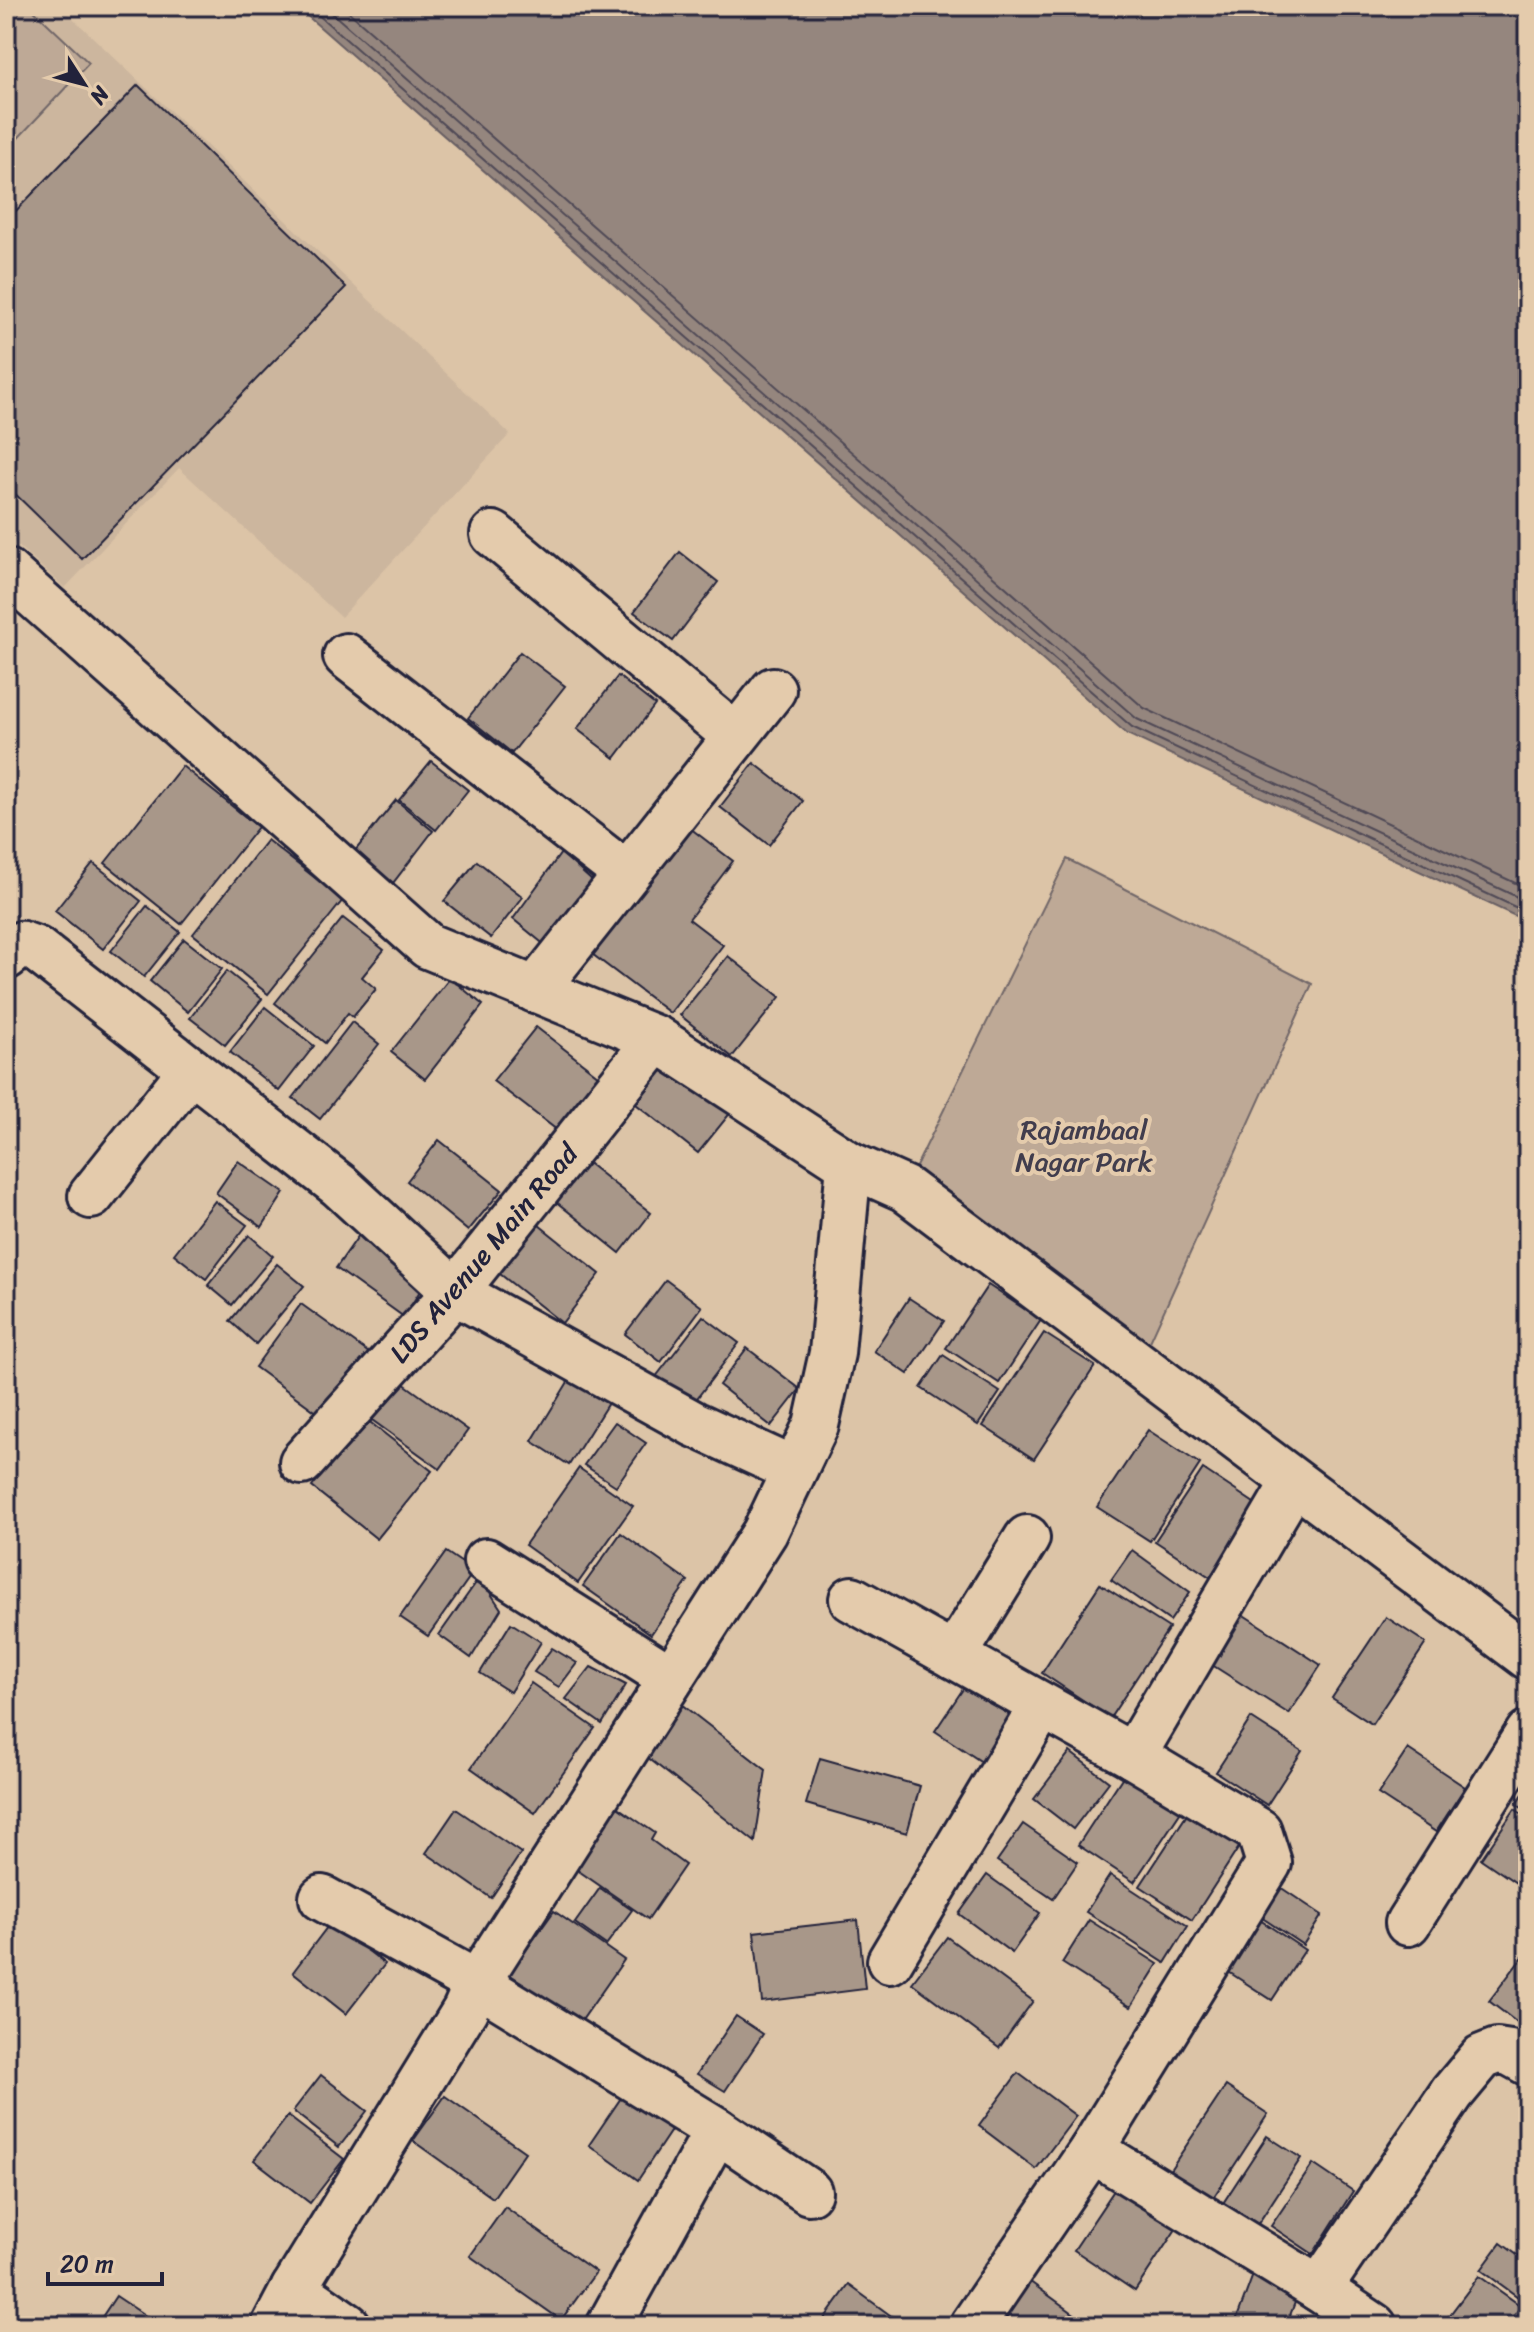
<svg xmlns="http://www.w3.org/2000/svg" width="1534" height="2332" font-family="Sriracha,sans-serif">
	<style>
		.built { fill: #ccb69e }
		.green { fill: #bea996; stroke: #706668; stroke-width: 2 }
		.water { fill: #95867e; stroke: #675e63; stroke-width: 2 }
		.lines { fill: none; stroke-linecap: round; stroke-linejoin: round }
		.shore { stroke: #504a56; stroke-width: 2 }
		.building { fill: #a89789; stroke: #22223b; stroke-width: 2 }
		.minor-casing { stroke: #22223b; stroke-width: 50 }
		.minor { stroke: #e4cbac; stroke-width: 44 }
		.labels { text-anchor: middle; stroke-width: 8; stroke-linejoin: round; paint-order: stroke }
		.park-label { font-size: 28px; fill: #413d4d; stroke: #e4cbac }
		.street-label { font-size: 28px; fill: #22223b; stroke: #e4cbac }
	</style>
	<rect width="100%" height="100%" fill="#dcc4a7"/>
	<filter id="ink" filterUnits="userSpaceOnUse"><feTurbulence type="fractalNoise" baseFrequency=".0125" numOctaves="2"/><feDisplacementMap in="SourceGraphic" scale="16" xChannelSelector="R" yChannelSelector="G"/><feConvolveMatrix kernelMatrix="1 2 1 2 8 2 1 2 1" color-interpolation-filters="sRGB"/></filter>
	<g filter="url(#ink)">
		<polygon class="built" points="6,6 60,6 510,434 341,617 179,468 65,588 6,535"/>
		<g class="green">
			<polygon points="6,6 29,6 89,63 6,151"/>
			<polygon points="1067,859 1312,984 1139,1366 905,1189"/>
		</g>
		<polygon class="water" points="296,6 1528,6 1528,922 1127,734"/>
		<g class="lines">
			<g class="shore">
				<polyline points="308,6 1132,727 1528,913"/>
				<polyline points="324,6 1137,719 1528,902"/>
				<polyline points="342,6 1144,708 1528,889"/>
			</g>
		</g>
		<g class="building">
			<polygon points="138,85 346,287 82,559 6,485 6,221"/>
			<polygon points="680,552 718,582 673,641 634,612"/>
			<polygon points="520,652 565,686 512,753 468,718"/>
			<polygon points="618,676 655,705 615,758 577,729"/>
			<polygon points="431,761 468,790 436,830 399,800"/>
			<polygon points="754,763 803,801 769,845 720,807"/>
			<polygon points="182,766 258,827 181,924 105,863"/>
			<polygon points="396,800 433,831 393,883 354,852"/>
			<polygon points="690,828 733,861 689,919 723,945 670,1013 592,954"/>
			<polygon points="267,840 343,900 268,994 193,934"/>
			<polygon points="561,853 592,881 546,946 513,919"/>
			<polygon points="477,861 523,897 491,938 444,901"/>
			<polygon points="93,863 141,901 103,949 55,911"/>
			<polygon points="147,906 180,932 144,977 111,951"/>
			<polygon points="343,918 384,950 362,977 376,989 353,1017 348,1013 325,1043 275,1003"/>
			<polygon points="184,939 222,969 188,1012 150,981"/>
			<polygon points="728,956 780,997 732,1057 680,1015"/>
			<polygon points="227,971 262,999 225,1045 190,1018"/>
			<polygon points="450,978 483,1005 425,1079 391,1052"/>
			<polygon points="265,1007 314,1046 279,1091 230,1052"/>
			<polygon points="352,1022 379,1044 320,1119 293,1098"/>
			<polygon points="536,1027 599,1076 557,1130 493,1081"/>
			<polygon points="669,1061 732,1111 698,1153 636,1104"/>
			<polygon points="439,1140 502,1190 468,1231 407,1181"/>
			<polygon points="580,1157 651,1213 620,1253 549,1196"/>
			<polygon points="238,1161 284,1193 262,1227 216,1193"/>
			<polygon points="215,1201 247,1225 206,1279 174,1254"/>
			<polygon points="534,1221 600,1274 562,1323 495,1270"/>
			<polygon points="249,1235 273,1256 232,1305 208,1285"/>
			<polygon points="359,1235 423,1286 404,1317 336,1268"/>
			<polygon points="277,1264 304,1286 256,1344 230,1321"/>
			<polygon points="666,1280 702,1307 661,1362 625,1334"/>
			<polygon points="988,1285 1041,1320 999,1383 946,1348"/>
			<polygon points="909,1298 944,1321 908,1374 874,1351"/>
			<polygon points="301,1304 369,1353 322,1416 255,1367"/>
			<polygon points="703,1316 739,1343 691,1406 655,1378"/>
			<polygon points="1044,1333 1095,1366 1034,1459 983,1426"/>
			<polygon points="747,1348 800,1389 771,1426 719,1385"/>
			<polygon points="943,1355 1000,1392 978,1425 921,1388"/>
			<polygon points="574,1372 613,1395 569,1465 532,1441"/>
			<polygon points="400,1381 468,1430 440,1469 372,1420"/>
			<polygon points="366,1419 432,1471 377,1539 312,1487"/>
			<polygon points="615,1422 646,1443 616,1486 584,1465"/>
			<polygon points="1148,1430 1200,1464 1150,1541 1097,1507"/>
			<polygon points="579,1468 633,1506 578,1583 525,1545"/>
			<polygon points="1203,1469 1257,1505 1210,1577 1155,1541"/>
			<polygon points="621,1533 688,1581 651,1634 583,1586"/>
			<polygon points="1132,1550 1190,1592 1170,1621 1111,1580"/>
			<polygon points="446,1552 474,1571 428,1636 400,1617"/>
			<polygon points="480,1577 501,1609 471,1658 439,1635"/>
			<polygon points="1100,1584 1169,1628 1110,1718 1042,1673"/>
			<polygon points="1242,1614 1321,1665 1289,1714 1209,1663"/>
			<polygon points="1386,1617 1426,1643 1372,1724 1332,1698"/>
			<polygon points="511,1623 541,1642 510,1692 480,1673"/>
			<polygon points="552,1648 577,1663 559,1687 534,1672"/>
			<polygon points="591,1667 626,1685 602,1724 566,1699"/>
			<polygon points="531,1683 595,1728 535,1813 471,1768"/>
			<polygon points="967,1683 1021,1717 988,1766 935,1731"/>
			<polygon points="681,1704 766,1770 755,1842 642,1753"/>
			<polygon points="1251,1718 1302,1751 1267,1805 1216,1772"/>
			<polygon points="1408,1749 1465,1787 1436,1832 1378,1794"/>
			<polygon points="1070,1752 1109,1782 1073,1829 1034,1799"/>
			<polygon points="820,1758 920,1786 907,1833 806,1804"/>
			<polygon points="1133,1761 1190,1798 1134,1882 1078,1845"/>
			<polygon points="1528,1787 1528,1812 1516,1804"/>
			<polygon points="616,1806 655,1833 651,1840 685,1865 648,1919 573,1867"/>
			<polygon points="1192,1807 1243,1841 1192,1920 1140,1886"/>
			<polygon points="456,1809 521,1853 491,1898 426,1853"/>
			<polygon points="1515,1809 1528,1819 1528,1891 1481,1859"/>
			<polygon points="1023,1824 1078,1862 1053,1899 997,1861"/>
			<polygon points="987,1875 1040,1913 1012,1953 959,1914"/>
			<polygon points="1110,1875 1188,1926 1165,1963 1086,1912"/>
			<polygon points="1280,1887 1322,1915 1303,1945 1261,1917"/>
			<polygon points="600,1888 632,1910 606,1945 575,1923"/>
			<polygon points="554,1911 624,1960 580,2023 509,1974"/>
			<polygon points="1254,1916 1305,1950 1272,2000 1221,1967"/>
			<polygon points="858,1920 865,1989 762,2002 754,1932"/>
			<polygon points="1089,1920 1158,1964 1131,2007 1062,1963"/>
			<polygon points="331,1922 385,1964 346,2014 293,1972"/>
			<polygon points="947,1937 1033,2001 999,2048 912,1983"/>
			<polygon points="1528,1950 1528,2031 1489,2001"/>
			<polygon points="736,2016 763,2034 725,2091 697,2074"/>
			<polygon points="1018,2073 1076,2116 1036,2169 979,2126"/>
			<polygon points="321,2075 367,2111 339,2147 293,2111"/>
			<polygon points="1226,2086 1268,2114 1207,2207 1164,2179"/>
			<polygon points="623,2095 672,2129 638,2180 589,2145"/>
			<polygon points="445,2096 525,2152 493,2198 413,2141"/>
			<polygon points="288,2116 344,2159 310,2203 254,2160"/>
			<polygon points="1267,2136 1301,2158 1248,2239 1214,2217"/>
			<polygon points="1313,2164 1353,2191 1313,2254 1271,2226"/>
			<polygon points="1117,2186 1178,2226 1135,2291 1074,2250"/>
			<polygon points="505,2207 596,2272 561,2320 470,2256"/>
			<polygon points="1501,2243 1528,2263 1528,2297 1525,2302 1481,2270"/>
			<polygon points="1254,2272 1300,2289 1286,2326 1234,2326"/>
			<polygon points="1018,2273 1077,2316 1070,2326 979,2326"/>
			<polygon points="1479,2276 1521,2306 1506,2326 1445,2326 1443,2324"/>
			<polygon points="849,2285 905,2326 819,2326"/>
			<polygon points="116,2296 161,2326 96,2326"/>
			<polygon points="1528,2312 1528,2326 1517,2326"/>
			<polygon points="1306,2320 1326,2326 1304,2326"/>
		</g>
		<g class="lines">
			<g class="minor-casing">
				<g id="minor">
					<polyline points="493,534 735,736"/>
					<polyline points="6,571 428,946 657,1039 849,1164 905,1189 1528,1657"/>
					<polyline points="346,656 626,874"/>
					<polyline points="6,957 22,944 36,949 340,1186 455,1292 694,1424 794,1470"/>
					<polyline points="535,990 773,690"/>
					<polyline points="91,1196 191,1070"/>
					<polyline points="302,1462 455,1292 657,1039"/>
					<polyline points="486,1561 671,1678"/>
					<polyline points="852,1599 1133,1756 1294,1482"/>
					<polyline points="954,1656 1027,1538"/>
					<polyline points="322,1898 477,1983 717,2130 809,2192"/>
					<polyline points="1408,1923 1528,1733"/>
					<polyline points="890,1961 1042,1706"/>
					<polyline points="1092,2150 1319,2289 1452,2093 1482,2057 1497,2051 1510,2053 1528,2063"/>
					<polyline points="294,2288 348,2326"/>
					<polyline points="1319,2289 1374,2326"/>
					<polyline points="274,2326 294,2288 465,2010 477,1983 765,1532 816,1425 832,1353 849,1164"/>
					<polyline points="609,2326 717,2130"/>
					<polyline points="972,2326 1092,2150 1269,1863 1259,1831 1133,1756"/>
				</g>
			</g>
			<use href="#minor" class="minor"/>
		</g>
	</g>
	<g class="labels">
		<g class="park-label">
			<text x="1084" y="1139">Rajambaal<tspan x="1084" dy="32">Nagar Park</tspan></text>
		</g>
		<g class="street-label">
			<text transform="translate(483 1253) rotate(-50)" y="10">LDS Avenue Main Road</text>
		</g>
	</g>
	<rect width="1534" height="2332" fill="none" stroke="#e4cbac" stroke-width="32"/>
	<rect x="16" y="16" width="1502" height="2300" fill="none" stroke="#22223b" stroke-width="3" filter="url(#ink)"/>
	<g transform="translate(84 84) rotate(126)" stroke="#e4cbac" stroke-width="6" paint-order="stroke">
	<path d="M0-6L14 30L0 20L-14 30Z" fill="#22223b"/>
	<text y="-12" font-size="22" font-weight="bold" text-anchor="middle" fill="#22223b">N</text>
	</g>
	<path d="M48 2272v12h114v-12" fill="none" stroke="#22223b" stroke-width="4"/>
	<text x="60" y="2272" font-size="24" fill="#22223b" stroke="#e4cbac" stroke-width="6" paint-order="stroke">20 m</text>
</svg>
